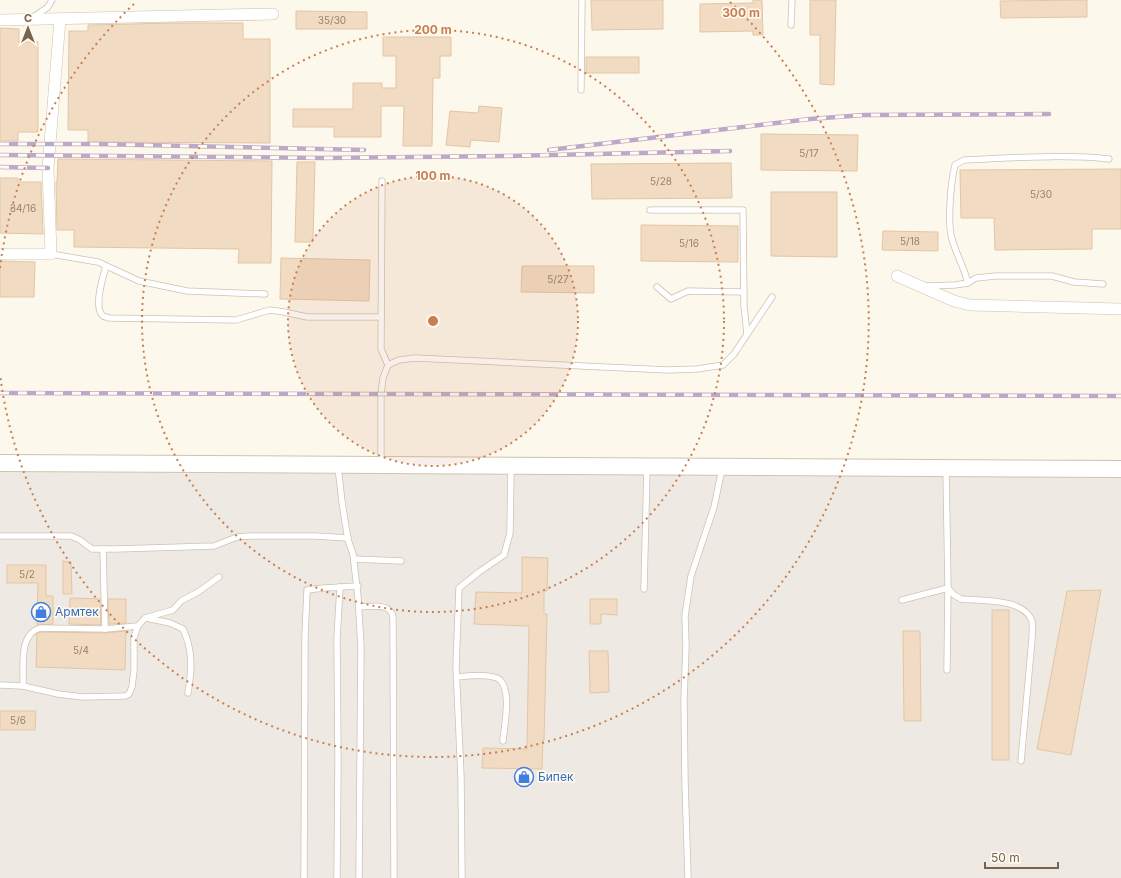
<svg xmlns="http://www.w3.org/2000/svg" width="1121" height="878" font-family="Inter,sans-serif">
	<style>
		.industrial { fill: #eeeae3 }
		.building { fill: #f1dcc3; stroke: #e3c5a4 }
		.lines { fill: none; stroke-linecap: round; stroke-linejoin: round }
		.service-casing { stroke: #cec2b0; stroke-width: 7 }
		.minor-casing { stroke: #cec2b0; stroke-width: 12 }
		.secondary-casing { stroke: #d1c3ae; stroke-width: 18 }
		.service { stroke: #fff; stroke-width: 5.5 }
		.minor { stroke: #fff; stroke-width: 11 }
		.secondary { stroke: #fff; stroke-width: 16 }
		.rail-casing { stroke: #bda8c7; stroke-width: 4.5 }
		.rail { stroke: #fffbf1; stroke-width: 3; stroke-dasharray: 9; stroke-linecap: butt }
		.ring { fill: none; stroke: #c77f52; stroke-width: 2; stroke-dasharray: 2 4 }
		.labels { text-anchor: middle; stroke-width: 3; stroke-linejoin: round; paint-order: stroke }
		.number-label { font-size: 10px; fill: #96816b }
		.shop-label { font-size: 12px; fill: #366cbe; stroke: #fffbf1; text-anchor: start }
		.centre { fill: #c77f52; stroke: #fffbf1; stroke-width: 2 }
		.ring-label { font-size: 12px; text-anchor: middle; font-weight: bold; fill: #c77f52; stroke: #fffbf1; stroke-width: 3; stroke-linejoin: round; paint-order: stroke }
	</style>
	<rect width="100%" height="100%" fill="#fcf8eb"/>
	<polygon class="industrial" points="0,463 1121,468 1121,878 0,878"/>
	<g class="building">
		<polygon points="591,0 663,0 663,29 592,30"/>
		<polygon points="753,0 762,0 763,35 753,35 753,31 700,32 700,4 753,3"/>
		<polygon points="810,0 836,0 834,85 820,84 820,35 810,35"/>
		<polygon points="1087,0 1087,17 1001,18 1000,1"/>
		<polygon points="296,11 367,12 367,29 296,29"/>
		<polygon points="175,23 243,23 243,39 270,39 270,143 88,142 88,130 68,130 69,31 88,31 88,25"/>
		<polygon points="0,28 19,29 19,42 38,42 38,132 18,132 18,141 0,141"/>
		<polygon points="383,37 451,37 451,56 440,56 440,78 433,78 432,146 403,146 404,106 381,106 381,137 334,137 334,127 293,127 293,109 353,109 353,83 382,83 382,88 396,88 396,56 383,56"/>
		<rect x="586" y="57" width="53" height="16"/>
		<polygon points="479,106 502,108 499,142 471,140 470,147 446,145 450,111 478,113"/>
		<polygon points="761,134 858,135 857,171 761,170"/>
		<polygon points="58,159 272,161 271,263 238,263 239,249 74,247 74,230 57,230 56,182 57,182"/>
		<polygon points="297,162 315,162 313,242 295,242"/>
		<polygon points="731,163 732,198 592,199 591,164"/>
		<polygon points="1121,169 1121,229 1092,229 1092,249 995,250 994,218 961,218 960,170"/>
		<polygon points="0,178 18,178 18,182 41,182 43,234 0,233"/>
		<polygon points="771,192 837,192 837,257 771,256"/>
		<polygon points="641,225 738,226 738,262 641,261"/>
		<polygon points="883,231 938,232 938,251 882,250"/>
		<polygon points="281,258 370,260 369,301 280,299"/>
		<polygon points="0,261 35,262 34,297 0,297"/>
		<polygon points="522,266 594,266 594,293 521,292"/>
		<polygon points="522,557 548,558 547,591 544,591 544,614 547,614 544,740 543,740 542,769 482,768 483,748 527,749 529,626 474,624 476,592 522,593"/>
		<polygon points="63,561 71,562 72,594 63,594"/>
		<polygon points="7,565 46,565 46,596 53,596 53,624 37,625 38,583 7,583"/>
		<polygon points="1101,590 1071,755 1037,749 1067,591"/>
		<polygon points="70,598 100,599 101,625 69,624"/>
		<polygon points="108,599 126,599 126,623 109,624"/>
		<polygon points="590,599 617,599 617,615 601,614 601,624 590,624"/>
		<rect x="992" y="610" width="17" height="150"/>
		<polygon points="126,631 125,670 36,667 37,634 41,632 105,633"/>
		<polygon points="903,631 920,631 921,721 904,721"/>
		<polygon points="589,651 608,651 609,692 590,693"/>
		<polygon points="0,711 36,711 35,730 0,730"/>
	</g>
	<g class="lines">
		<g class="service-casing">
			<g id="service">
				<polyline points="32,18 48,7 52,0"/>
				<polyline points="791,25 792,0"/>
				<polyline points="581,90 582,0"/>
				<polyline points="382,181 381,349 388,365"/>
				<polyline points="650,210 743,210 744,306 747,334"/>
				<polyline points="51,254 98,262 139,281 187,291 265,294"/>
				<path d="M106 266C103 277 93 307 103 316 105 317 107 317 109 318L236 320 270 310 284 312 307 317H381"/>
				<path d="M968 283C964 267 956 254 952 239 947 223 951 181 955 165L964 160C1012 158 1061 154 1109 159"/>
				<polyline points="926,286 955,285 968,283 976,278 996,276 1052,276 1074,282 1103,284"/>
				<polyline points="657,287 671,299 688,291 744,292"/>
				<polyline points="381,465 381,394 383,378 388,365 399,360 415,358 668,370 697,369 723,365 734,354 772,297"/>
				<polyline points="338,467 342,502 348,540 353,554 358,597 361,647 359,878"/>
				<polyline points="0,536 71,536 80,540 92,549 116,549 214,546 237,537 251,536 315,536 348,538"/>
				<polyline points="103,549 105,629"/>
				<polyline points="354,559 401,561"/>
				<polyline points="644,589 647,468"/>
				<polyline points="902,600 948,588 946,470"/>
				<path d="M359 607C368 607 385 603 391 612 392 612 393 618 393 618L394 878"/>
				<path d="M146 618 170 623 183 629C193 650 192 670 188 693"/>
				<path d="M947 670 948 588 954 595 961 599C981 601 1024 598 1032 621 1033 626 1032 634 1032 639L1021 761"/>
				<path d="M457 677C467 676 492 673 500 680 512 691 504 727 503 741"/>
				<polyline points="0,685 23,686 58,694 83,697 125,696 129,694 132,687 134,670 134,637 138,626 145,618 173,610 181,601 198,592 219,577"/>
				<path d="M23 686C24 667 18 635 40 628L105 629 138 626"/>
				<polyline points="304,878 305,636 307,590 324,588 358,586"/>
				<polyline points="337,878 338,761 337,638 340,587"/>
				<polyline points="462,878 461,777 456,666 459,588 479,572 504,555 510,533 511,467"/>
				<polyline points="688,878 685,781 684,700 686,647 685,616 691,576 714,507 722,469"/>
			</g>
		</g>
		<g class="minor-casing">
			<g id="minor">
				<polyline points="0,20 273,14"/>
				<polyline points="0,254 51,254 48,168 60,19"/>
				<polyline points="897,276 954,301 970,305 1121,309"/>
			</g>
		</g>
		<g class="secondary-casing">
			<polyline id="secondary" points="0,463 1121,469"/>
		</g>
		<use href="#service" class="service"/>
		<use href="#minor" class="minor"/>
		<use href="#secondary" class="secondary"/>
		<g class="rail-casing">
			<g id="rail">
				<polyline points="0,144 96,144 364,150"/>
				<polyline points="549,150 810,119 864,115 1049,114"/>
				<polyline points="0,155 324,158 504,156 730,151"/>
				<polyline points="0,167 48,168"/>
				<polyline points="0,393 1121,396"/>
			</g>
		</g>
		<use href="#rail" class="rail"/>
	</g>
	<circle cx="433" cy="321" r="145" fill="#c77f52" fill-opacity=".12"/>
	<g class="ring">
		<circle cx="433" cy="321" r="145"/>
		<circle cx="433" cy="321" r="291"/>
		<path d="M0 268A436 436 0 0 1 136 2M730 2A436 436 0 1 1 0 374"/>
	</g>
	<defs>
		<g id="shop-ring" transform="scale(1)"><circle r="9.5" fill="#fffbf1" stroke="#3f7fe0" stroke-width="1.5"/><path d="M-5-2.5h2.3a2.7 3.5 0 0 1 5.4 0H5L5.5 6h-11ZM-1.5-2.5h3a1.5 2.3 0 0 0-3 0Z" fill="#3f7fe0"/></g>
	</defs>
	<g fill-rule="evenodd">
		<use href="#shop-ring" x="41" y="612"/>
		<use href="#shop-ring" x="524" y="777"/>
	</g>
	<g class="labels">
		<g class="number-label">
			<text x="332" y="24">35/30</text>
			<text x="809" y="157">5/17</text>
			<text x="661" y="185">5/28</text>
			<text x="1041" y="198">5/30</text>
			<text x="23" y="212">34/16</text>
			<text x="910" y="245">5/18</text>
			<text x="689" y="247">5/16</text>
			<text x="558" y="283">5/27</text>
			<text x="27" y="578">5/2</text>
			<text x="81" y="654">5/4</text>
			<text x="18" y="724">5/6</text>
		</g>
		<g class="shop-label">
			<text x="55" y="616">Армтек</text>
			<text x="538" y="781">Бипек</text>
		</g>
	</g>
	<circle cx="433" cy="321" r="6" class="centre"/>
	<g class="ring-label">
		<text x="741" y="17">300 m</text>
		<text x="433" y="34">200 m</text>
		<text x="433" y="180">100 m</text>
	</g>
	<g transform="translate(28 28)" stroke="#fffbf1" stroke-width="3" paint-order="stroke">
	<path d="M0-3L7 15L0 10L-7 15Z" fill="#77634e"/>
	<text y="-6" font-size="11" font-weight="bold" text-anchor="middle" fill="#77634e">С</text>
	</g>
	<path d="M985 862v6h73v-6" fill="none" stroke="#77634e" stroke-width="2"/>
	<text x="991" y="862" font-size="12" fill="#77634e" stroke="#fffbf1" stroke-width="3" paint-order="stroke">50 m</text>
</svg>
